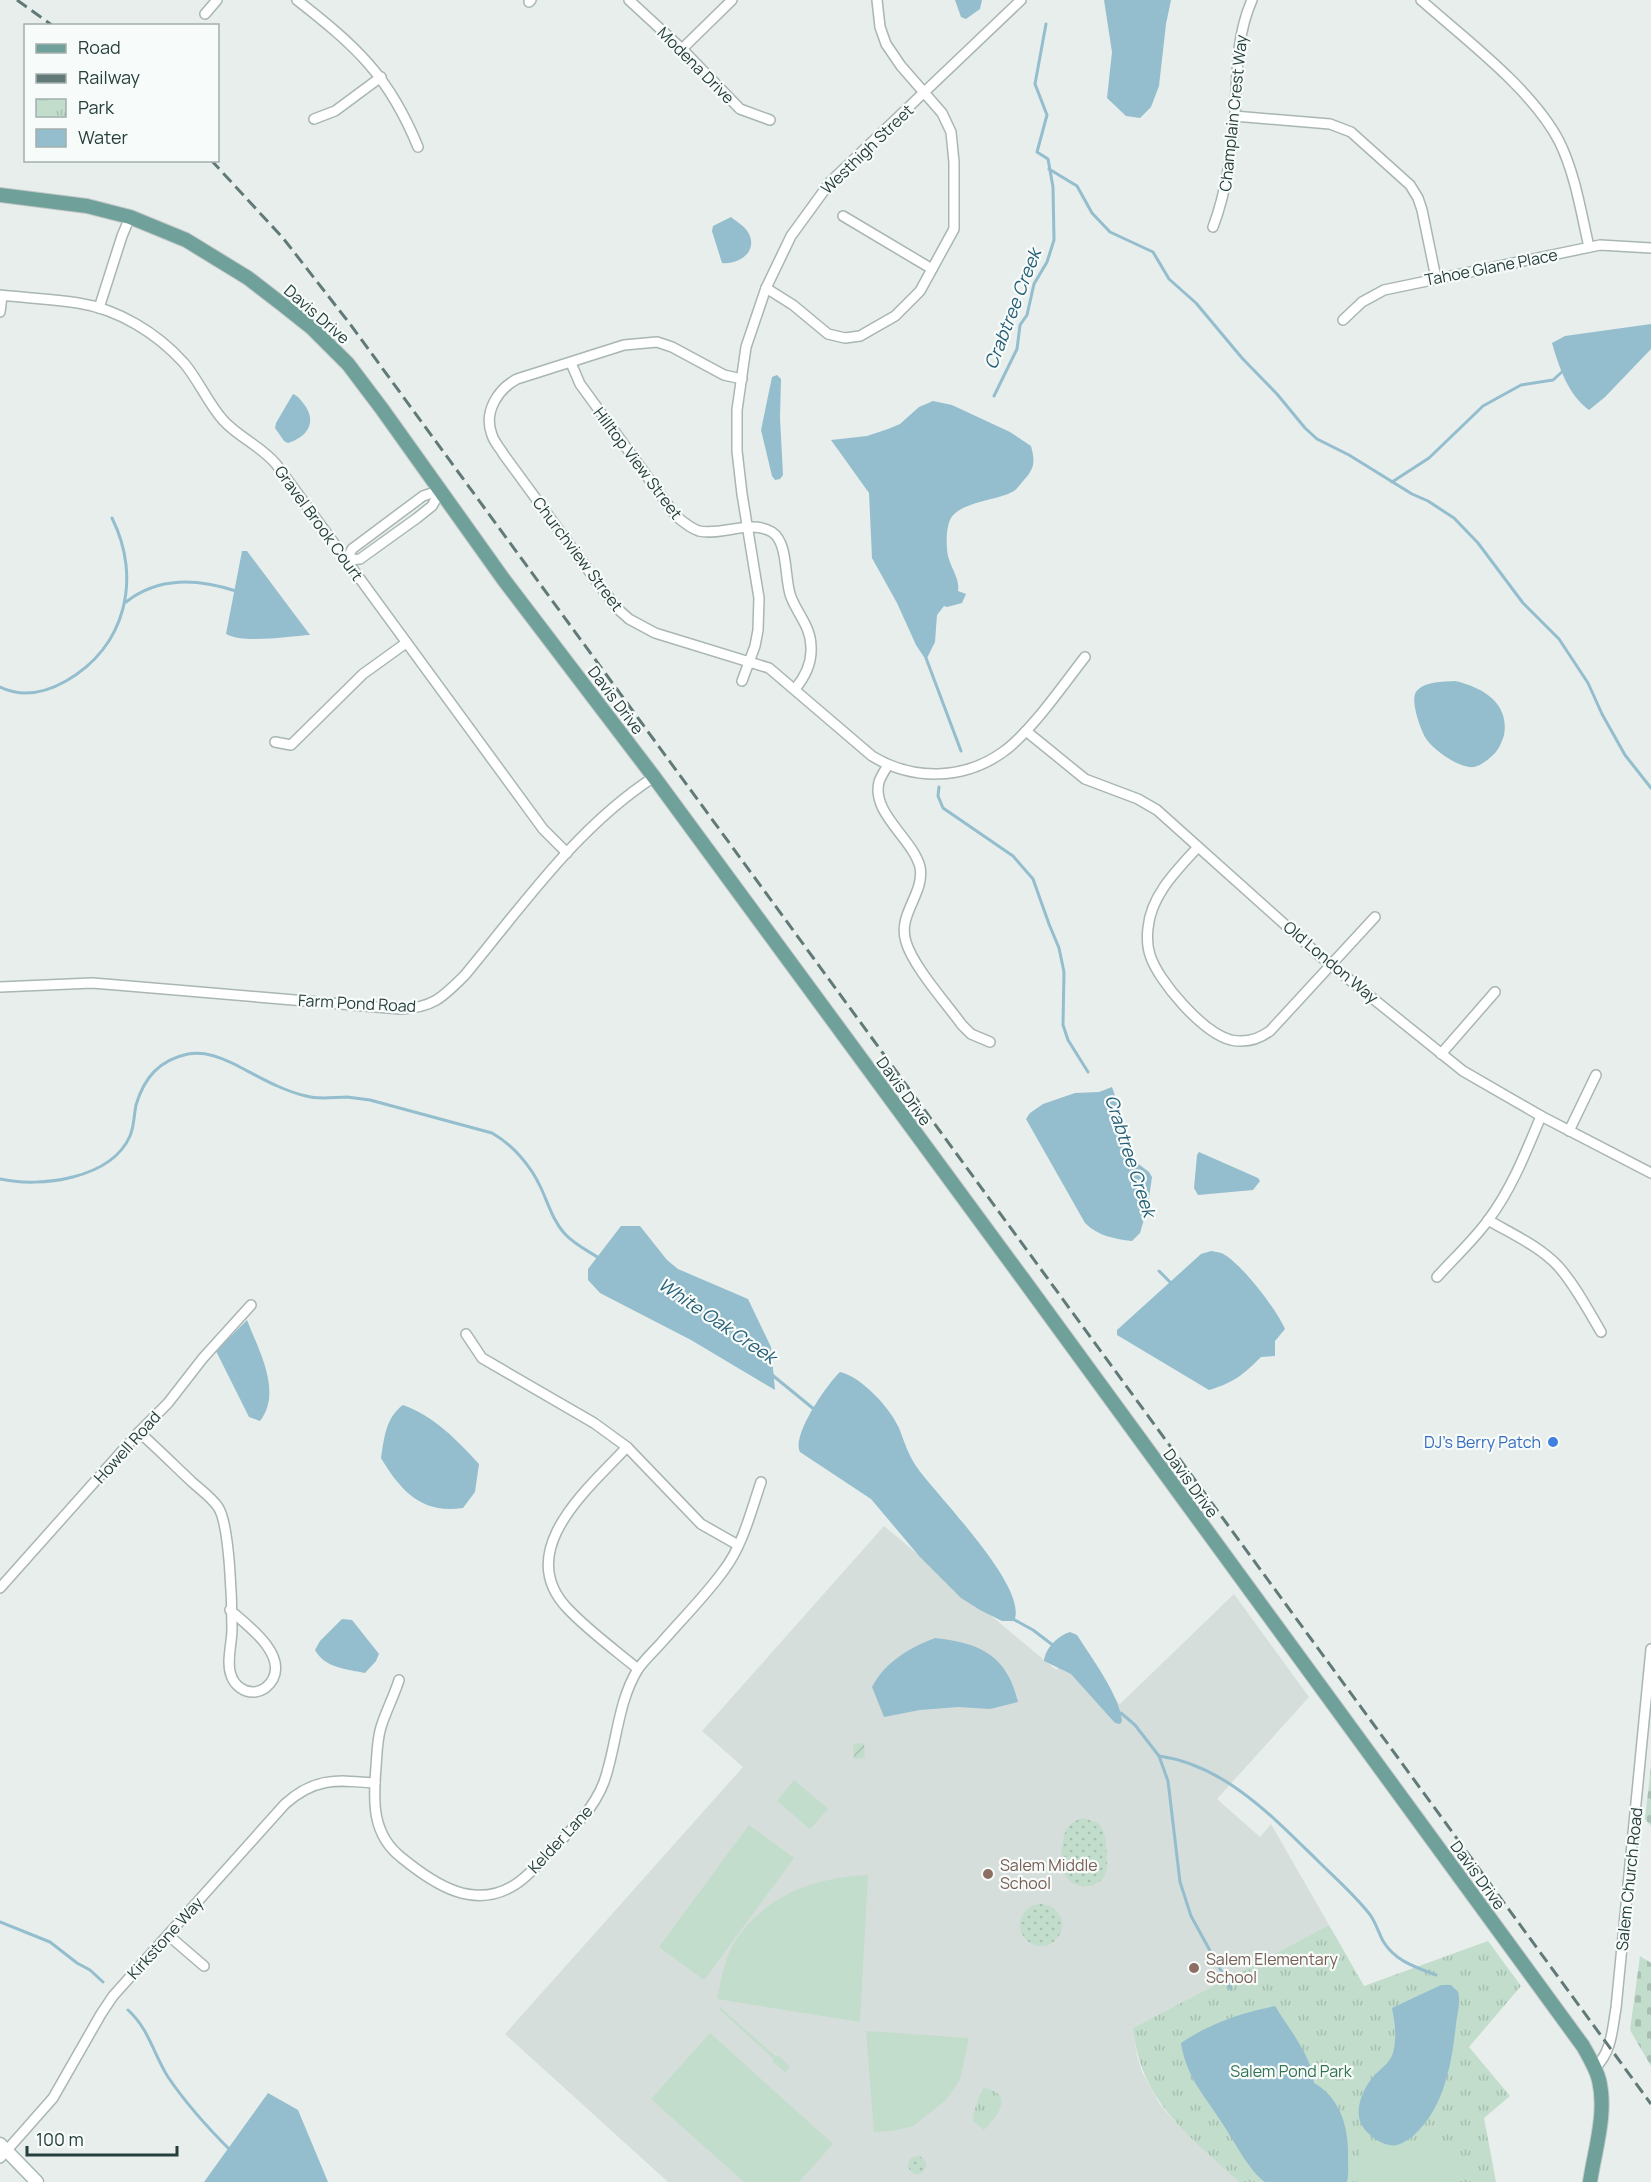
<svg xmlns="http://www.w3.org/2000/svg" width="1651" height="2182" font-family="Manrope,sans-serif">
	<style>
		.built { fill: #d5dedb }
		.grass { fill: url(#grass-dots) }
		.cemetery { fill: url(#cemetery-stones) }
		.park { fill: url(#park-tufts) }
		.garden { fill: url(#garden-furrows) }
		.pitch { fill: #c2ddcc }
		.water { fill: #94bece }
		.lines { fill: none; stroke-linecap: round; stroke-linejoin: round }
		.stream { stroke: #94bece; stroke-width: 3 }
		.street-casing { stroke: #a9b6b4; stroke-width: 12 }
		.secondary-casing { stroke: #a6b9b5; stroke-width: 15 }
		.primary-casing { stroke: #c2c9c8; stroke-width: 16 }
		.street { stroke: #fff; stroke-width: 9 }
		.secondary { stroke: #fff; stroke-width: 12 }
		.primary { stroke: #6fa099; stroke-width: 14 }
		.rail { stroke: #617a77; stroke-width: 3; stroke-dasharray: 12 6; stroke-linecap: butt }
		.shop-dot { fill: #3f7fe0; stroke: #f7fbf9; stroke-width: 2 }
		.education-dot { fill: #8d6e63; stroke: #f7fbf9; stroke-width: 2 }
		.labels { text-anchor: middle; stroke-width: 4.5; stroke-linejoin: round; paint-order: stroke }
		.street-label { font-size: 16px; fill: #263f3c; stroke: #f7fbf9 }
		.shop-label { font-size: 16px; fill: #366cbe; stroke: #f7fbf9; text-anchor: end }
		.education-label { font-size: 16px; fill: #785e54; stroke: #f7fbf9; text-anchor: start }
		.park-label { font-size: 16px; fill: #337354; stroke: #f7fbf9 }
		.water-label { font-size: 18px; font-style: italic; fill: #245f77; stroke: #f7fbf9 }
	</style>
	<defs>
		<pattern id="grass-dots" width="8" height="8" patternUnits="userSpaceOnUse" patternTransform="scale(1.5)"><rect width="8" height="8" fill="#c2ddcc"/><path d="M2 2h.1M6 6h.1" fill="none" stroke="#a7bfb0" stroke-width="1.8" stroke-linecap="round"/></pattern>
		<pattern id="cemetery-stones" width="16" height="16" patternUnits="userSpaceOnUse" patternTransform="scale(1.5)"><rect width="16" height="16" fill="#c2ddcc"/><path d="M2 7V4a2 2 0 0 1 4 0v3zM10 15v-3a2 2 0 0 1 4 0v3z" fill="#a7bfb0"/></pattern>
		<pattern id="park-tufts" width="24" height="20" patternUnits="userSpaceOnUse" patternTransform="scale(1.5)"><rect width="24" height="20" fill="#c2ddcc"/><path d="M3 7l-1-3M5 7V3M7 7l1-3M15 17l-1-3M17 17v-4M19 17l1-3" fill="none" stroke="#a7bfb0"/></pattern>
		<pattern id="garden-furrows" width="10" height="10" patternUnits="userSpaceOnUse" patternTransform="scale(1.5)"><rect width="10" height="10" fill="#c2ddcc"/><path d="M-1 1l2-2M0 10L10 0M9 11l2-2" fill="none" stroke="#a7bfb0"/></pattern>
	</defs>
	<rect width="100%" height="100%" fill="#e7eeec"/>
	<polygon class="built" points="884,1526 1056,1670 1070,1656 1120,1704 1234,1594 1309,1697 1217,1799 1260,1837 1271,1824 1329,1925 1133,2028 1137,2056 1142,2072 1159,2103 1174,2121 1239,2182 668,2182 505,2034 743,1767 702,1731"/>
	<g class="grass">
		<path d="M1083 1818 1098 1823C1108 1834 1106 1849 1107 1863 1109 1892 1068 1894 1062 1868 1060 1860 1062 1849 1063 1841 1065 1828 1070 1822 1083 1818Z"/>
		<circle cx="1041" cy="1925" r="21"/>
		<circle cx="917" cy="2165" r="9"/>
	</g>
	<g class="cemetery">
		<polygon points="1651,1766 1651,1826 1645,1819"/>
		<polygon points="1640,1956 1651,1963 1651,2066 1630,2030"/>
	</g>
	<g class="park">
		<path d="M1329 1925 1364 1986 1488 1941 1521 1986 1469 2047 1510 2096 1484 2118 1496 2182H1239C1188 2134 1141 2103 1133 2028Z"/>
		<path d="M984 2088C1015 2094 998 2115 984 2130L973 2121C972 2115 980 2092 984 2088Z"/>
	</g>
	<polygon class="garden" points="864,1743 865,1758 854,1759 853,1744"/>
	<g class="pitch">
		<polygon points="794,1780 828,1809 810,1829 777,1801"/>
		<polygon points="749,1825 794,1858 704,1980 659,1947"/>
		<path d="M868 1875 860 2022 717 1999C721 1981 724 1960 733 1945 763 1896 814 1877 868 1875Z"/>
		<polygon points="721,2008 776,2057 778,2055 790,2067 785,2072 772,2061 774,2059 719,2009"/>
		<polygon points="866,2031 969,2038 960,2079 947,2099 913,2126 892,2131 874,2132"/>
		<polygon points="710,2033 833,2144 799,2182 744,2182 651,2099"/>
		<polygon points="1360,2146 1455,2150 1452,2182 1357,2182"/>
	</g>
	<g class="water">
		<polygon points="955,0 982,0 980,9 966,19 961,17"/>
		<polygon points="1104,0 1171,0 1166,24 1159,86 1151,107 1140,118 1126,116 1107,98 1112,52"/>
		<path d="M731 217C737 222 746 227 749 234 758 253 737 265 722 263L712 231 713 226Z"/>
		<path d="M1651 324V349L1605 397 1589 410C1568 395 1559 367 1552 343L1565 336Z"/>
		<polygon points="777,375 781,379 780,418 783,475 780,479 775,480 772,476 761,430 772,377"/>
		<path d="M293 394C298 396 300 399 303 403 318 421 308 437 288 443L284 441 275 428 276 423Z"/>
		<path d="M933 401 952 405 1010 432 1031 446C1035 461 1035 468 1024 480 1020 484 1017 490 1012 492 995 501 958 502 950 520 946 529 946 546 948 556 951 568 960 579 958 591L966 594 962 603 947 607 944 606 937 615 935 642 926 660 916 645 897 603 872 558 869 493 831 440 867 436 888 429 900 424 919 407Z"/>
		<path d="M242 551H247L310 635C289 636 244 644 226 634Z"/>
		<path d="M1455 681C1482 687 1510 703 1504 735 1502 742 1498 751 1493 755 1488 760 1480 766 1474 767 1460 769 1435 751 1427 740 1421 732 1410 701 1416 692 1424 681 1443 682 1455 681Z"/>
		<path d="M1112 1087 1119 1107 1121 1144 1132 1159 1149 1172 1152 1177 1148 1205 1140 1233 1132 1241C1115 1239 1098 1236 1085 1223L1026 1119 1030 1113 1043 1104 1075 1093 1099 1092Z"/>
		<polygon points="1199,1152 1258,1178 1260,1181 1253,1190 1198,1195 1194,1188 1197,1155"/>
		<polygon points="621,1226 640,1226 667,1260 678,1269 748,1299 771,1347 775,1390 691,1340 600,1293 588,1280 588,1269"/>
		<path d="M1211 1251C1216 1252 1221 1252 1225 1255 1243 1266 1277 1310 1285 1329L1275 1341V1356L1261 1357C1243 1375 1233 1383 1209 1390L1117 1335V1330L1201 1254Z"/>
		<path d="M247 1320C258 1349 283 1392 260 1421L249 1417 216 1351Z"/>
		<path d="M840 1372C862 1377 890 1408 899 1428 904 1441 908 1454 916 1466 935 1494 1030 1588 1014 1621H1002L980 1610 961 1598 920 1557 871 1499 800 1452C791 1436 827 1384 840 1372Z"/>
		<path d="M403 1405C434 1416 457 1440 479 1464L475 1492 463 1508C421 1514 401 1491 381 1458 384 1438 386 1417 403 1405Z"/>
		<path d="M342 1619 352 1620 379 1654 376 1661 365 1673C346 1669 325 1668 315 1650L320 1641Z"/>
		<path d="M1070 1632 1077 1635C1091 1657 1120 1696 1122 1721L1120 1724 1115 1723 1071 1674 1044 1661C1045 1648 1059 1635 1070 1632Z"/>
		<path d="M935 1638C980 1643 1007 1655 1018 1702L990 1709 958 1707 920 1710 884 1717 872 1687C885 1662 909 1648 935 1638Z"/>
		<path d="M1441 1985H1451C1453 1988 1456 1989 1458 1992 1461 2001 1457 2015 1456 2024 1452 2063 1444 2109 1413 2136 1406 2141 1399 2147 1389 2145 1379 2143 1369 2136 1363 2127 1353 2112 1362 2090 1373 2077 1380 2069 1390 2063 1393 2053 1397 2038 1395 2023 1392 2008Z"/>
		<path d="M1275 2006C1289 2029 1312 2056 1314 2083 1341 2098 1349 2129 1348 2158 1348 2166 1349 2174 1347 2182H1265C1250 2172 1234 2141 1224 2126 1214 2110 1202 2095 1193 2079 1187 2067 1183 2056 1181 2043 1210 2023 1241 2013 1275 2006Z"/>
		<polygon points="268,2093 298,2110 328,2182 204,2182"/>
	</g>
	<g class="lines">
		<g class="stream">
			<polyline points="1049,169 1077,186 1092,213 1110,232 1153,252 1169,279 1196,303 1242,358 1277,394 1305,428 1317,439 1349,455 1412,494 1428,501 1454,518 1478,543 1523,603 1559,639 1588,683 1602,714 1625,755 1651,788"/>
			<polyline points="994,396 1017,349 1020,325 1027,315 1034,284 1047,262 1054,240 1053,187 1048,159 1037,152 1047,115 1035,84 1046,24"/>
			<polyline points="1392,482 1429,458 1483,406 1521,385 1553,380 1563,371"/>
			<path d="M126 602C159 576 198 579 236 591"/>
			<polyline points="926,658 961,751"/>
			<path d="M0 687C23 698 45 693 66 681 126 647 142 578 112 518"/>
			<polyline points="939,787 938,796 943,808 1013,856 1033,879 1049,924 1059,948 1064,972 1063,1025 1068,1040 1088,1072"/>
			<path d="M0 1179C40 1188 111 1179 130 1136 134 1127 134 1115 136 1105 144 1078 159 1060 188 1054 203 1051 218 1056 232 1063 256 1075 280 1090 306 1096 319 1100 334 1097 347 1097 355 1098 362 1099 370 1100L492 1133C513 1145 531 1166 541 1188 548 1203 553 1221 565 1234 574 1244 588 1251 599 1258"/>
			<polyline points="1159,1271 1173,1285"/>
			<polyline points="771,1374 815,1410"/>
			<polyline points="1013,1619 1033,1630 1054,1646"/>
			<polyline points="1119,1715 1121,1713 1135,1725 1159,1756 1168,1781 1180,1882 1191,1916 1231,1989"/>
			<path d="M1159 1756C1224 1765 1272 1816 1317 1860 1335 1878 1356 1896 1371 1916 1376 1924 1379 1933 1383 1941 1395 1961 1415 1967 1436 1975"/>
			<polyline points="0,1922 50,1942 77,1963 90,1970 103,1982"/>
			<path d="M128 2010C149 2029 153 2053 168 2077 185 2102 209 2129 231 2151"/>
		</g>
		<g class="street-casing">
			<g id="street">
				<path d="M297 0C357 47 389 76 418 147"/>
				<polyline points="629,0 682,49 740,109 770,120"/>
				<path d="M1421 0C1465 39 1532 89 1559 141 1575 173 1581 212 1589 247"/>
				<polyline points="529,2 531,0"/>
				<polyline points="205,14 217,0"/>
				<polyline points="682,49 732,0"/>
				<polyline points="1234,116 1330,124 1351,132 1410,185 1418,198 1422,210 1436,278"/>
				<polyline points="314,119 335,111 381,77"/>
				<polyline points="843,216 932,269"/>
				<path d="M1213 227C1227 190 1231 153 1235 114 1237 75 1236 36 1252 0"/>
				<polyline points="766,288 793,305 828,334 845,338 860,336 895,316 920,291 954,229 954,162 951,132 942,113 901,66 886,44 880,27 877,0"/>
				<path d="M0 295C26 298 52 299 78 303 118 309 157 333 184 363 199 381 208 403 223 420 238 437 261 446 276 464L543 829 567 853"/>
				<polyline points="99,308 122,236 130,217"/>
				<polyline points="0,312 2,296"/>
				<polyline points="1343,320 1362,302 1384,290 1600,245 1651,248"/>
				<path d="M571 363 580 384 676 516C683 522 690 528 699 531 722 536 751 519 772 532 789 543 784 580 791 597 798 615 811 627 811 647 812 663 805 677 795 689"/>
				<path d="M742 379 724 375 672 347 657 342 624 345 517 379C498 389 483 412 492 435 494 442 500 448 504 455L597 582 619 610 629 619 655 633 769 668 872 756C913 781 964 780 1003 752 1031 732 1063 685 1085 657"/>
				<polygon points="441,490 432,506 417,518 360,559 347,560 352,549 423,496"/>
				<polyline points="742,681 755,646 758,630 759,598 742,494 737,451 737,410 746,347 766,288 791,236 831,181 1021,0"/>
				<polyline points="1026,731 1085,779 1138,799 1157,810 1320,956 1463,1071 1541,1116 1651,1173"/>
				<polyline points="275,742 291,745 363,674 406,643"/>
				<path d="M888 765C885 770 881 776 879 782 871 813 913 839 920 867 925 894 897 914 906 942 913 966 946 1003 962 1025L971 1034 990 1042"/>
				<path d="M1198 847C1177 870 1151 895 1148 928 1147 937 1147 946 1150 955 1158 981 1203 1033 1231 1040 1245 1043 1259 1039 1270 1031L1375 917"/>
				<path d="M0 987 92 983 117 985 400 1009C433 1008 443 997 465 975 523 905 577 827 654 777"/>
				<polyline points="1441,1054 1495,992"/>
				<polyline points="1569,1131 1596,1075"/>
				<path d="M1488 1220C1512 1234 1539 1246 1558 1266 1575 1285 1588 1310 1601 1332"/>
				<path d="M1437 1277C1454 1258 1474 1240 1489 1219 1512 1188 1526 1152 1541 1116"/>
				<polyline points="466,1334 482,1358 594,1423 627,1447"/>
				<path d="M139 1432C157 1448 174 1465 192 1482 201 1490 212 1498 218 1507 230 1524 232 1606 232 1629 232 1643 226 1662 231 1675 234 1685 244 1693 255 1692 263 1691 269 1686 273 1679 286 1653 247 1625 230 1610"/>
				<polyline points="0,1588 139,1432 168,1403 203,1358 251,1305"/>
				<path d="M638 1669C615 1650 589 1631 568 1609 512 1551 589 1488 627 1447L701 1524 738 1545"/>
				<path d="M399 1680C394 1696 386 1711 381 1727 377 1740 377 1754 376 1767 373 1802 372 1835 402 1858 435 1885 475 1911 516 1884 531 1874 543 1859 555 1846 575 1827 594 1808 604 1782 617 1745 617 1703 638 1669 645 1659 654 1651 662 1642 683 1618 706 1595 724 1570 743 1545 751 1511 761 1482"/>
				<polyline points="168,1935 204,1966"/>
				<path d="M1595 2068C1612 2051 1612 2031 1616 2008L1651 1649"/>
				<path d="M0 2158 53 2098 101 2014 113 1996 285 1804C315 1777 337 1780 375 1783"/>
			</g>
		</g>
		<g class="secondary-casing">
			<polyline id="secondary" points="0,2144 37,2182"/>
		</g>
		<g class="primary-casing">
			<path id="primary" d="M0 195 87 206 130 217 186 240 248 278 283 305 312 328 348 364 382 409 504 580 654 777 1023 1279 1583 2046C1589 2057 1596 2068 1599 2080 1607 2113 1595 2149 1590 2182"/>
		</g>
		<use href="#street" class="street"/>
		<use href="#secondary" class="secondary"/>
		<use href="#primary" class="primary"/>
		<g class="rail">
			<polyline points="17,0 53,26"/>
			<polyline points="211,160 283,238 350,324 1651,2104"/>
		</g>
	</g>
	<circle class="shop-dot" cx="1553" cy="1442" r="6"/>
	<g class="education-dot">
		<circle cx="988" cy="1874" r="6"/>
		<circle cx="1194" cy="1968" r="6"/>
	</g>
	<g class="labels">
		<g class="street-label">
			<text transform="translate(696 65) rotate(45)" y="6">Modena Drive</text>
			<text transform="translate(1233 113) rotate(-84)" y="6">Champlain Crest Way</text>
			<text transform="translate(867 149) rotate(-44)" y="6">Westhigh Street</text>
			<text transform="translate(1491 267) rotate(-11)" y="6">Tahoe Glane Place</text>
			<text transform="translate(317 314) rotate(41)" y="6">Davis Drive</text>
			<text transform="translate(638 463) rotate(53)" y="6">Hilltop View Street</text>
			<text transform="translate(319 523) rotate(54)" y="6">Gravel Brook Court</text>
			<text transform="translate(578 554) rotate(53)" y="6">Churchview Street</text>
			<text transform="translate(616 700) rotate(53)" y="6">Davis Drive</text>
			<text transform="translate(1331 962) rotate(40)" y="6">Old London Way</text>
			<text transform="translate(357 1003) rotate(3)" y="6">Farm Pond Road</text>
			<text transform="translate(904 1091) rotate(54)" y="6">Davis Drive</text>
			<text transform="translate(127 1447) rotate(-48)" y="6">Howell Road</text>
			<text transform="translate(1191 1483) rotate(54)" y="6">Davis Drive</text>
			<text transform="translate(560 1839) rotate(-47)" y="6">Kelder Lane</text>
			<text transform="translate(1478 1875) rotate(54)" y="6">Davis Drive</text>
			<text transform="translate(1629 1879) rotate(-84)" y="6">Salem Church Road</text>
			<text transform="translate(165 1938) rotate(-48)" y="6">Kirkstone Way</text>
		</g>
		<g class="shop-label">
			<text x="1541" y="1448">DJ's Berry Patch</text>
		</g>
		<g class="education-label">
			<text x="1000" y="1871">Salem Middle<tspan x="1000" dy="18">School</tspan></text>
			<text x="1206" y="1965">Salem Elementary<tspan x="1206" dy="18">School</tspan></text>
		</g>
		<g class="park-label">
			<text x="1291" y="2077">Salem Pond Park</text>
		</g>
		<g class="water-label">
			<text transform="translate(1013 309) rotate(-69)" y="6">Crabtree Creek</text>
			<text transform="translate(1130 1156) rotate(72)" y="6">Crabtree Creek</text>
			<text transform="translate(717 1321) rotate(34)" y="6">White Oak Creek</text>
		</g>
	</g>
	<rect x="24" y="24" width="195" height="138" fill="#f7fbf9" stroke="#a3b0ad" stroke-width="1.5"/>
	<rect x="36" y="44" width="30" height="9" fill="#6fa099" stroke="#a3b0ad" stroke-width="1.5"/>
	<text x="78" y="54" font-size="18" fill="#263f3c">Road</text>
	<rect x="36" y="74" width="30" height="9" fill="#617a77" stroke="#a3b0ad" stroke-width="1.5"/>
	<text x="78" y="84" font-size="18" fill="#263f3c">Railway</text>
	<rect x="36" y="99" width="30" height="18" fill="url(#park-tufts)" stroke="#a3b0ad" stroke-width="1.5"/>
	<text x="78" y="114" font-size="18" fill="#263f3c">Park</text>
	<rect x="36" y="129" width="30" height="18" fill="#94bece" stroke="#a3b0ad" stroke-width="1.5"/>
	<text x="78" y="144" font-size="18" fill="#263f3c">Water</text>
	<path d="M27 2146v9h150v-9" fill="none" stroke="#263f3c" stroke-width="3"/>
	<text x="36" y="2146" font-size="18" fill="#263f3c" stroke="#f7fbf9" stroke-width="4.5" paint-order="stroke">100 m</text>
</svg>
